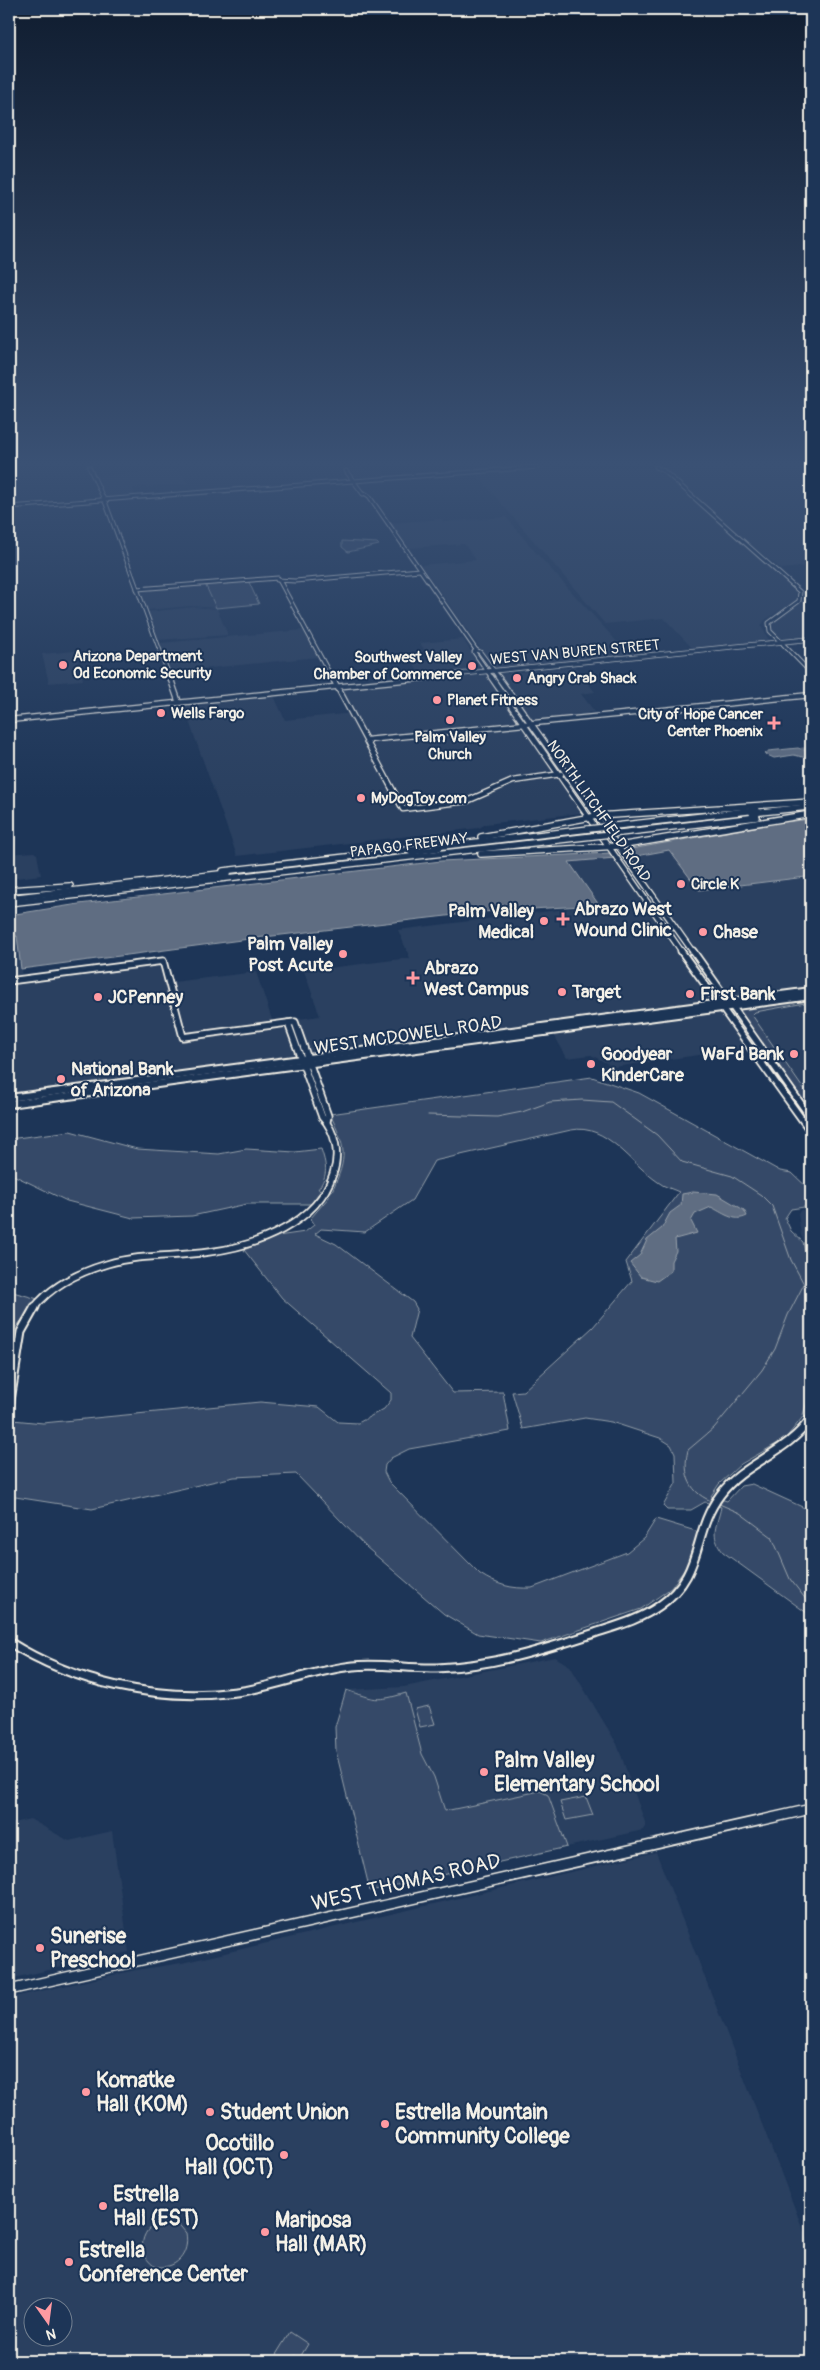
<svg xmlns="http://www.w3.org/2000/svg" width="820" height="2370" font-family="Pangolin,sans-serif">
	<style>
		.built { fill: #2a4060; fill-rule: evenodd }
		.green { fill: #354a67; stroke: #949ea8 }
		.water { fill: #5e6d82; stroke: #9aa2ab }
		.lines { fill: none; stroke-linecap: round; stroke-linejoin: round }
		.stream { stroke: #9aa2ab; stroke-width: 1 }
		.canal { stroke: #5e6d82; stroke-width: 3 }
		.secondary-far4-casing { stroke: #f4f1e8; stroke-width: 5 }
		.secondary-far3-casing { stroke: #f4f1e8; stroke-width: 7 }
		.secondary-far2-casing { stroke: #f4f1e8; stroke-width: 9 }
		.secondary-far1-casing { stroke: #f4f1e8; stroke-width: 11 }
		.secondary-casing { stroke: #f4f1e8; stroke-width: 12 }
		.primary-far2-casing { stroke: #f4f1e8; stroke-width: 5.5 }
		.primary-far1-casing { stroke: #f4f1e8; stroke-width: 7 }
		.primary-casing { stroke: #f4f1e8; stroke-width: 10 }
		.highway-casing { stroke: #f4f1e8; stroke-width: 8 }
		.secondary-far4 { stroke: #1d3557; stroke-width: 3 }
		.secondary-far3 { stroke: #1d3557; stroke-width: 4.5 }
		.secondary-far2 { stroke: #1d3557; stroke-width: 5.5 }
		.secondary-far1 { stroke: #1d3557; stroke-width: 7 }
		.secondary { stroke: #1d3557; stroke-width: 9 }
		.primary-far2 { stroke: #1d3557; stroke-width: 4 }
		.primary-far1 { stroke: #1d3557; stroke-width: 4.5 }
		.primary { stroke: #1d3557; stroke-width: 6 }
		.highway { stroke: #1d3557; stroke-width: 5.5 }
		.highway-bridge-casing { stroke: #f4f1e8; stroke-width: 8; stroke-linecap: butt }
		.highway-bridge { stroke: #1d3557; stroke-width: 5.5 }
		.poi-dot { fill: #ff9aa2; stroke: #1d3557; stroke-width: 2 }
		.labels { text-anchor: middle; stroke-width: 4; stroke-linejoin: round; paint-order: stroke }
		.far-street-label { font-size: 15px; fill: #f4f1e8; stroke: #1d3557 }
		.far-poi-label { font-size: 15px; font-weight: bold; fill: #f4f1e8; stroke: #1d3557; text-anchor: start }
		.poi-label { font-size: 18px; font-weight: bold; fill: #f4f1e8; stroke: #1d3557; text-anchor: start }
		.street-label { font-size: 18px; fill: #f4f1e8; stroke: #1d3557 }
		.near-poi-label { font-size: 21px; font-weight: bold; fill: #f4f1e8; stroke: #1d3557; text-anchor: start }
		.near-street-label { font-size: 21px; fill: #f4f1e8; stroke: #1d3557 }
	</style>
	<rect width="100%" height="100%" fill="#1d3557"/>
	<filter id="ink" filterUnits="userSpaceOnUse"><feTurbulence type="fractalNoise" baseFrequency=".02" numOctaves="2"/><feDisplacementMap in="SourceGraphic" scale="10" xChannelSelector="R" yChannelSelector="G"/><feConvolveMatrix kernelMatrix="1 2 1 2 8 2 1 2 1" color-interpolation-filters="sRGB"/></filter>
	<g filter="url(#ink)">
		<g class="built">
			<polygon points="349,467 363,467 366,470 382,471 387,477 359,479"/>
			<polygon points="561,467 652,467 699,504 797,592 795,601 765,620 761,626 770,642 693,649 664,618 605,624 475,473"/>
			<polygon points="662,467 811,467 811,566 781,569 741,537"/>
			<polygon points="179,469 188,484 133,488 136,496 107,498 97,476"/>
			<polygon points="506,517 538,555 631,657 494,668 421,565 476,560 464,544 409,548 390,523 441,519 444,522"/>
			<polygon points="205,584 216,608 191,606 147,610 139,591"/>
			<polygon points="803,592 806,592 811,596 811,638 781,639 771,628 773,622 800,604 804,599"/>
			<polygon points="194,607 217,609 228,635 157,640 147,612"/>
			<polygon points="303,630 318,657 171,672 161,643"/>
			<polygon points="463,639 483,670 422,677 412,662 431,660 420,643"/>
			<polygon points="75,651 83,680 49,683 42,654"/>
			<polygon points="575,667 595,692 581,694 595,712 588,712 590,716 532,722 500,674"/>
			<polygon points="487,674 581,813 486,824 479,828 237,856 184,707 274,696 285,720 354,713 342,689"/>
			<polygon points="669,850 699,890 806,877 810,879 811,989 729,998 652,890 631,857"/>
			<polygon points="34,852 37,854 41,875 9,879 9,854"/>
			<polygon points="615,858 662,932 691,970 710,1002 314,1054 309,1052 298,1019 320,1016 304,971 410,958 398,930 598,905 569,862"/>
			<polygon points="17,936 22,977 9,979 9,937"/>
			<polygon points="159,964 180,1040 285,1026 296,1056 9,1096 9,982"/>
			<polygon points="256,972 273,1023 186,1033 173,982"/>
			<polygon points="811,1002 811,1102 752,1017 755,1012"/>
			<polygon points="718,1012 722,1014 732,1030 748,1048 614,1067 591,1055 567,1058 553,1033"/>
			<polygon points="801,1210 811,1210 811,1275 807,1271 810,1257 801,1235 798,1213"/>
			<polygon points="555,1657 570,1666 617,1744 646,1825 643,1830 370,1891 336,1751 335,1727 346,1690 404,1687"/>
			<polygon points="30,1819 69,1841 112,1831 129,1952 9,1979 9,1824"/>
			<path d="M656 1852 811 2250V2361H9V1998L136 1970 182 1963ZM32 2308H62V2338H32Z"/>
		</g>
		<g class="green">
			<polygon points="342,541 377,543 379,545 348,552 342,547"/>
			<polygon points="248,580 259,604 216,608 205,584"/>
			<polygon points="811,998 811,1002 755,1012 752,1015 809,1097 811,1110 764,1047 740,1010 742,1008"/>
			<path d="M592 1077 639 1093 780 1171 792 1173 811 1191V1206L791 1209 785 1218 791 1231 803 1242 811 1278 810 1392 802 1418 785 1439 741 1464 719 1484 711 1496 727 1501 741 1486 752 1484 811 1511V1616L723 1552C709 1534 717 1527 721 1507L705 1502 691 1510H667L663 1506 676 1483 675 1453 671 1445 660 1438 611 1422 585 1418 523 1429 512 1392 523 1391 593 1327 632 1281 626 1262 679 1192C673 1189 664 1187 658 1182 631 1164 607 1123 571 1130L434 1161 412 1200 365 1232 321 1229 315 1234 336 1244 413 1302 417 1309 410 1338 453 1393 503 1392 510 1431 409 1449 391 1458 385 1465 384 1472 389 1482 480 1574C497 1585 511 1589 532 1588L627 1552 644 1538 656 1519 699 1532 687 1566 671 1588 641 1609 541 1643 478 1634 444 1614 366 1547 296 1474 234 1477 92 1509 9 1496V1426L13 1420 43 1423 260 1402 319 1407 338 1422 358 1423 384 1409 391 1400V1393L282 1298 244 1250 278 1236 305 1232 314 1225 310 1219 330 1196 318 1194 311 1204H247L192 1216 133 1218 67 1201 9 1173V1139L70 1131 137 1149 219 1154 246 1149 295 1152 321 1149C326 1164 329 1175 318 1189L332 1191C348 1157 346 1148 330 1114Z"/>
			<polygon points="9,1291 38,1299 14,1330 9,1330"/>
			<path d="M346 1690C375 1700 376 1702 406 1693L422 1754 434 1777 445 1811 540 1791 548 1795 567 1847 370 1891 336 1751 335 1727Z"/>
			<polygon points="429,1706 435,1724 420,1727 415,1709"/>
			<polygon points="586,1797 593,1815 566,1820 560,1802"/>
			<path d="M169 2219 176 2221 186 2233C190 2254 176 2271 154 2266 132 2250 144 2221 169 2219Z"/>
			<polygon points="290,2332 308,2344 299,2359 295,2355 291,2361 272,2361"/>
		</g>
		<g class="water">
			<polygon points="798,748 811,753 811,759 794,755 774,758 765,754 768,751"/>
			<polygon points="811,819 811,875 806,877 699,890 669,850 631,857 626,850 776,823"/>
			<polygon points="609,853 615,858 569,862 599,905 481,912 264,937 21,969 17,936 9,937 9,915 79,904 441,861"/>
			<path d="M693 1192 717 1194 744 1210 747 1216C734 1223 722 1212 711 1207L695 1214 691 1221 697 1233 675 1239 676 1251 671 1261V1271L657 1281 641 1277 630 1263 640 1255 647 1240 662 1228 670 1213 681 1205 682 1194Z"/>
		</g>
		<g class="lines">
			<g class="stream">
				<polyline points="413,474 459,471"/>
				<polyline points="403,475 407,475"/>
				<path d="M428 1115 497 1117 522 1112 550 1102 582 1100 611 1102 657 1135 682 1162 732 1176 761 1195 772 1206 791 1260 804 1284 788 1315 775 1349 762 1370 714 1428 688 1450C682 1475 690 1494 714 1502"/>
				<polyline points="717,1503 740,1513 772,1537 790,1579 811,1606"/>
			</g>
			<polyline class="canal" points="802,749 811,749"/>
			<g class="secondary-far4-casing">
				<g id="secondary-far4">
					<polyline points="89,467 106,504 170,678"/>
					<polyline points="656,467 664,471 800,592 799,601 769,623 770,631 781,642"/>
					<polyline points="346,471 363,494"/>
					<polyline points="364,493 369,496 476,650 480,652 499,678"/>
					<polyline points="9,507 538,467"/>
					<polyline points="277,580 295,581 420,570"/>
					<polyline points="137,589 278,578 332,678"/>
					<polyline points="783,644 811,673"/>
					<polyline points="476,650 474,652 492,678"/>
				</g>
			</g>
			<g class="secondary-far3-casing">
				<g id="secondary-far3">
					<polyline points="170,677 179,703"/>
					<polyline points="332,677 403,809 467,801 513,781 561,774"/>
					<polyline points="491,677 682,952"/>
					<polyline points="498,677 693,952"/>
					<polyline points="367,740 811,695"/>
				</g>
			</g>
			<g class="secondary-far2-casing">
				<g id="secondary-far2">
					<polyline points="681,951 811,1132"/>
					<polyline points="693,951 811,1118"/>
					<polyline points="9,981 163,961 183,1037 295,1022 328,1116 327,1121"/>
					<path d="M34 1308C51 1286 80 1272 107 1264 140 1254 175 1257 209 1252 256 1246 317 1224 333 1174 340 1155 336 1132 322 1117L288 1023"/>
				</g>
			</g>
			<g class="secondary-far1-casing">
				<g id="secondary-far1">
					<polyline points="9,1407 21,1332 35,1307"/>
					<path d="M9 1642C74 1683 159 1702 236 1692 276 1687 313 1670 353 1666 381 1663 409 1669 437 1668 491 1666 543 1650 595 1633 616 1626 639 1620 659 1606 705 1574 691 1534 720 1495 744 1462 787 1454 811 1418"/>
				</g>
			</g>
			<g class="secondary-casing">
				<polyline id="secondary" points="9,1990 811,1809"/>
			</g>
			<g class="primary-far2-casing">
				<polyline id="primary-far2" points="420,678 811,639"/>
			</g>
			<g class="primary-far1-casing">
				<polyline id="primary-far1" points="9,720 432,677"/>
			</g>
			<g class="primary-casing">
				<g id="primary">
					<polyline points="9,1098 811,991"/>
					<polyline points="9,1104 811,996"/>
				</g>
			</g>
			<g class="highway-casing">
				<g id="highway">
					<polyline points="752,813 808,807"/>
					<polyline points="615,826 757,810"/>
					<polyline points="620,833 757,817"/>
					<polyline points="481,837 597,816 811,802"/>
					<polyline points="435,847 589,829"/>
					<polyline points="411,852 439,848"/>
					<polyline points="481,854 619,846 811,814"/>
					<polyline points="223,871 416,849"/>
					<polyline points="9,890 70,886"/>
					<polyline points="9,898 228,873"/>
					<polyline points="9,903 593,836"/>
				</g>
			</g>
			<use href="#secondary-far4" class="secondary-far4"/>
			<use href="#secondary-far3" class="secondary-far3"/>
			<use href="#secondary-far2" class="secondary-far2"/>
			<use href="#secondary-far1" class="secondary-far1"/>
			<use href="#secondary" class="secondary"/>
			<use href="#primary-far2" class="primary-far2"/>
			<use href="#primary-far1" class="primary-far1"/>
			<use href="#primary" class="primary"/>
			<use href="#highway" class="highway"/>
			<g class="highway-bridge-casing">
				<g id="highway-bridge">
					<polyline points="589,829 615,826"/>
					<polyline points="593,836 620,833"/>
				</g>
			</g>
			<use href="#highway-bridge" class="highway-bridge"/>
		</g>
	</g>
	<linearGradient id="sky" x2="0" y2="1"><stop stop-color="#101d30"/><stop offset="0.58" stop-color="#3a5174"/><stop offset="1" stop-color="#3a5174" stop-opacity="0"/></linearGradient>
	<rect width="820" height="799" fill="url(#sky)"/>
	<g class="poi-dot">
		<circle cx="63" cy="665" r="5"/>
		<circle cx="472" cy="666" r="5"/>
		<circle cx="517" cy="678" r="5"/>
		<circle cx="437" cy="700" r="5"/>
		<circle cx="161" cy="713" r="5"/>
		<circle cx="450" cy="720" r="5"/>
		<path d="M771.5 715.5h5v5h5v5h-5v5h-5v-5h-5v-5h5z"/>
		<circle cx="361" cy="798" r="5"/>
		<circle cx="681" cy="884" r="5"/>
		<path d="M560.5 911.5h5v5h5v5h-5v5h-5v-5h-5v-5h5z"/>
		<circle cx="544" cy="921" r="5"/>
		<circle cx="703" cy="932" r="5"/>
		<circle cx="343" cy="954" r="5"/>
		<path d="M410.5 970.5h5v5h5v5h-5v5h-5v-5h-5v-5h5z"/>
		<circle cx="562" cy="992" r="5"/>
		<circle cx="690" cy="994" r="5"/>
		<circle cx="98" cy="997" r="5"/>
		<circle cx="794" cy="1054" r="5"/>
		<circle cx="591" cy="1064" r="5"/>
		<circle cx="61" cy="1079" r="5"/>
		<circle cx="484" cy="1772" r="5"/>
		<circle cx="40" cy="1948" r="5"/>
		<circle cx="86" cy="2092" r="5"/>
		<circle cx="210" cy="2112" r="5"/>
		<circle cx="385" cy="2124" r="5"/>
		<circle cx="284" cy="2155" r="5"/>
		<circle cx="103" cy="2206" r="5"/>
		<circle cx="265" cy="2232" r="5"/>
		<circle cx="69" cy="2262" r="5"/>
	</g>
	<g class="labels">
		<g class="far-street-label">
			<text transform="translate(575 652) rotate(-5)" y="5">WEST VAN BUREN STREET</text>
			<text transform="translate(599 811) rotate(55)" y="5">NORTH LITCHFIELD ROAD</text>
			<text transform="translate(409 845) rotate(-7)" y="5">PAPAGO FREEWAY</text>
		</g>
		<g class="far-poi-label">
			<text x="73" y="661">Arizona Department<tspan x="73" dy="17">Od Economic Security</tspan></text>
			<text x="462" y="662" text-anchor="end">Southwest Valley<tspan x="462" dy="17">Chamber of Commerce</tspan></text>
			<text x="527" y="683">Angry Crab Shack</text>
			<text x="447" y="705">Planet Fitness</text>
			<text x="171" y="718">Wells Fargo</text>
			<text x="763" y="719" text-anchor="end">City of Hope Cancer<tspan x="763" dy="17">Center Phoenix</tspan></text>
			<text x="450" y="742" text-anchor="middle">Palm Valley<tspan x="450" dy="17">Church</tspan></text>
			<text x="371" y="803">MyDogToy.com</text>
			<text x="691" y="889">Circle K</text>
		</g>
		<g class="poi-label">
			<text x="574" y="915">Abrazo West<tspan x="574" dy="21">Wound Clinic</tspan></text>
			<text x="534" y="917" text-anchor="end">Palm Valley<tspan x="534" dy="21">Medical</tspan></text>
			<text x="713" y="938">Chase</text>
			<text x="333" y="950" text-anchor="end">Palm Valley<tspan x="333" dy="21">Post Acute</tspan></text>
			<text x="424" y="974">Abrazo<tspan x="424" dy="21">West Campus</tspan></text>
			<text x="572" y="998">Target</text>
			<text x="700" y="1000">First Bank</text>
			<text x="108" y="1003">JCPenney</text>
			<text x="601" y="1060">Goodyear<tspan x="601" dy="21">KinderCare</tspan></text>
			<text x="784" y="1060" text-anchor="end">WaFd Bank</text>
			<text x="71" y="1075">National Bank<tspan x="71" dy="21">of Arizona</tspan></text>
		</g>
		<g class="street-label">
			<text transform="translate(408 1035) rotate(-8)" y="6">WEST MCDOWELL ROAD</text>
		</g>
		<g class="near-poi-label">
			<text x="494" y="1767">Palm Valley<tspan x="494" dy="24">Elementary School</tspan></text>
			<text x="50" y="1943">Sunerise<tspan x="50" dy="24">Preschool</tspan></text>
			<text x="96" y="2087">Komatke<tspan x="96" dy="24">Hall (KOM)</tspan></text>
			<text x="220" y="2119">Student Union</text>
			<text x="395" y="2119">Estrella Mountain<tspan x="395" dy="24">Community College</tspan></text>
			<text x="274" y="2150" text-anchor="end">Ocotillo<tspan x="274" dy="24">Hall (OCT)</tspan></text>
			<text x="113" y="2201">Estrella<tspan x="113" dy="24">Hall (EST)</tspan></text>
			<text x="275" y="2227">Mariposa<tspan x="275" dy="24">Hall (MAR)</tspan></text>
			<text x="79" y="2257">Estrella<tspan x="79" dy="24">Conference Center</tspan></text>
		</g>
		<g class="near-street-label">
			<text transform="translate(406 1882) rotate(-13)" y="7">WEST THOMAS ROAD</text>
		</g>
	</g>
	<rect width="820" height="2370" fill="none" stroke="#1d3557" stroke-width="30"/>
	<rect x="15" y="15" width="790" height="2340" fill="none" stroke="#f4f1e8" stroke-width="2" filter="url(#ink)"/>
	<g transform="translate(48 2322) rotate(166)"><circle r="24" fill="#1d3557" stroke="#738091"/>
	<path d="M0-4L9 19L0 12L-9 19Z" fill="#ff9aa2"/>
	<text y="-8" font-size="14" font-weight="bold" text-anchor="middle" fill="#f4f1e8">N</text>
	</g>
</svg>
